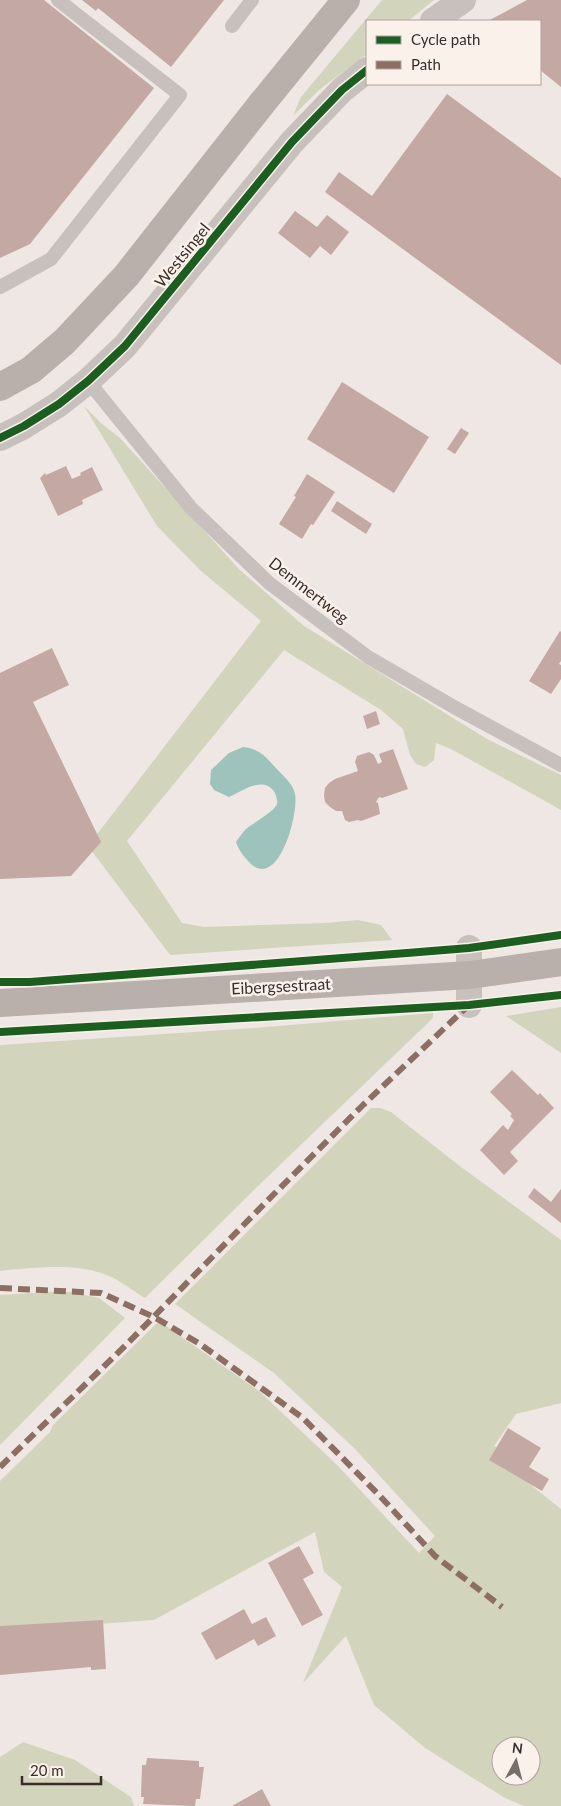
<svg xmlns="http://www.w3.org/2000/svg" width="561" height="1806" font-family="Lato,sans-serif">
	<style>
		.green { fill: #d3d4bc; fill-rule: evenodd }
		.water { fill: #9ec3bd }
		.building { fill: #c4a8a4 }
		.lines { fill: none; stroke-linecap: round; stroke-linejoin: round }
		.service { stroke: #c8c0bc; stroke-width: 14 }
		.minor { stroke: #c8c0bc; stroke-width: 26 }
		.secondary { stroke: #b9b0ac; stroke-width: 28 }
		.quiet { stroke: #8d6e63; stroke-width: 6; stroke-dasharray: 12 6; stroke-linecap: butt }
		.cycleway-casing { stroke: #fbf1eb; stroke-width: 11 }
		.cycleway { stroke: #1b5e20; stroke-width: 8 }
		.labels { text-anchor: middle; stroke-width: 5; stroke-linejoin: round; paint-order: stroke }
		.street-label { font-size: 16px; fill: #3a2c29; stroke: #fbf1eb }
	</style>
	<rect width="100%" height="100%" fill="#efe7e3"/>
	<g class="green">
		<polygon points="382,0 434,0 408,21 367,21 367,54 319,90 293,116 301,97"/>
		<polygon points="84,406 101,423 120,438 240,570 304,626 487,739 561,775 561,810 451,749 436,743 434,760 425,767 416,764 410,755 403,729 381,710 284,650 127,841 182,923 204,927 325,923 358,920 381,925 392,940 170,955 88,846 261,621 201,571 157,526"/>
		<polygon points="561,1007 561,1053 506,1016"/>
		<path d="M433 1013V1018L257 1187 145 1298C133 1291 121 1281 109 1276 77 1262 33 1268 0 1271V1045L254 1028Z"/>
		<path d="M371 1108H380L391 1112 461 1167 561 1240V1403L516 1414 494 1446 505 1451 502 1462 561 1509V1806H524L505 1798 425 1748 374 1705 346 1636 303 1683 342 1587 324 1572 315 1532 154 1620 0 1631V1481L50 1432 53 1425 159 1321 259 1391 337 1465 419 1553 435 1536 354 1448 274 1373 175 1304ZM501 1746H531V1776H501Z"/>
		<polygon points="50,1292 71,1292 99,1298 125,1318 0,1445 0,1295"/>
		<polygon points="23,1742 75,1760 131,1797 134,1806 0,1806 0,1757"/>
	</g>
	<path class="water" d="M243 747C259 749 264 755 275 767 282 775 293 783 295 794 299 813 279 889 251 864 244 857 239 851 236 842 239 838 242 833 246 829 253 823 274 812 277 804 278 801 276 796 275 793 264 774 241 792 229 797L214 790 210 784 211 770 229 753Z"/>
	<g class="building">
		<polygon points="0,0 44,0 154,88 30,244 0,258"/>
		<polygon points="82,0 224,0 171,67 98,8 96,11"/>
		<polygon points="527,0 561,0 561,87 540,70 540,21 488,21"/>
		<polygon points="447,94 561,178 561,365 325,192 339,172 372,196"/>
		<polygon points="295,211 317,227 327,215 349,232 331,255 320,246 310,258 278,233"/>
		<polygon points="342,382 429,437 394,493 307,439"/>
		<polygon points="461,428 469,433 455,454 447,449"/>
		<polygon points="66,466 72,479 81,475 80,473 92,467 103,490 82,500 83,504 58,516 40,478 45,473 46,475"/>
		<polygon points="307,474 335,492 313,525 311,524 302,539 279,524 296,497 294,496"/>
		<polygon points="337,501 372,524 366,534 331,511"/>
		<polygon points="560,631 561,632 561,661 559,664 561,665 561,679 551,694 529,681"/>
		<polygon points="52,648 69,685 33,702 101,842 71,876 0,879 0,673"/>
		<polygon points="376,711 380,724 367,729 363,716"/>
		<polygon points="393,749 408,789 382,798 379,797 376,802 378,803 380,814 361,821 358,820 349,822 345,820 342,811 336,811 330,807 325,802 324,795 325,788 329,783 335,779 358,771 355,762 357,756 369,752 374,755 378,764 382,762 379,754"/>
		<polygon points="512,1070 538,1095 540,1093 554,1108 510,1152 518,1161 504,1175 480,1150 503,1125 508,1130 514,1120 510,1116 512,1114 490,1092"/>
		<polygon points="534,1188 551,1202 561,1189 561,1223 528,1197"/>
		<polygon points="508,1428 541,1448 529,1467 549,1479 542,1491 489,1460"/>
		<polygon points="299,1546 314,1573 303,1579 323,1615 302,1626 268,1563"/>
		<polygon points="244,1609 252,1624 266,1617 276,1636 258,1646 254,1639 216,1660 201,1633"/>
		<polygon points="103,1620 106,1669 91,1670 91,1667 0,1675 0,1626"/>
		<polygon points="147,1758 199,1761 199,1767 204,1767 200,1799 196,1799 195,1806 143,1804 144,1797 141,1797 142,1765 146,1765"/>
		<polygon points="262,1789 271,1806 232,1806"/>
	</g>
	<g class="lines">
		<g class="service">
			<polyline points="232,26 252,0"/>
			<polyline points="0,287 51,259 180,95 58,0"/>
			<polyline points="88,381 191,508 269,583 368,657 454,707 561,765"/>
		</g>
		<g class="minor">
			<polyline points="433,21 463,0"/>
			<polyline points="0,438 24,426 59,404 88,381 125,346 292,142 342,90 367,70"/>
			<polyline points="469,948 469,1005"/>
		</g>
		<g class="secondary">
			<polyline points="0,387 31,370 65,341 126,276 263,102 346,0"/>
			<polyline points="0,1003 470,975 561,962"/>
		</g>
		<g class="quiet">
			<polyline points="0,1288 101,1293 154,1317 200,1344 303,1418 380,1496 435,1556 502,1607"/>
			<polyline points="0,1467 126,1345 272,1196 363,1105 469,1005"/>
		</g>
		<g class="cycleway-casing">
			<g id="cycleway">
				<polyline points="0,438 24,426 59,404 88,381 125,346 292,142 342,90 367,70"/>
				<polyline points="0,982 30,982 407,953 469,948 561,935"/>
				<polyline points="0,1032 469,1005 561,995"/>
			</g>
		</g>
		<use href="#cycleway" class="cycleway"/>
	</g>
	<g class="labels">
		<g class="street-label">
			<text transform="translate(182 255) rotate(-51)" y="6">Westsingel</text>
			<text transform="translate(309 590) rotate(38)" y="6">Demmertweg</text>
			<text transform="translate(281 986) rotate(-3)" y="6">Eibergsestraat</text>
		</g>
	</g>
	<rect x="366" y="20" width="175" height="65" fill="#fbf1eb" stroke="#aea29d"/>
	<rect x="376" y="36" width="25" height="8" fill="#1b5e20" stroke="#aea29d"/>
	<text x="411" y="45" font-size="15" fill="#3a2c29">Cycle path</text>
	<rect x="376" y="61" width="25" height="8" fill="#8d6e63" stroke="#aea29d"/>
	<text x="411" y="70" font-size="15" fill="#3a2c29">Path</text>
	<g transform="translate(516 1761) rotate(7)"><circle r="24" fill="#fbf1eb" stroke="#aea29d"/>
	<path d="M0-4L9 19L0 12L-9 19Z" fill="#796d6a"/>
	<text y="-8" font-size="14" font-weight="bold" text-anchor="middle" fill="#3a2c29">N</text>
	</g>
	<path d="M22 1776v8h79v-8" fill="none" stroke="#3a2c29" stroke-width="2.5"/>
	<text x="30" y="1776" font-size="15" fill="#3a2c29" stroke="#fbf1eb" stroke-width="4" paint-order="stroke">20 m</text>
</svg>
